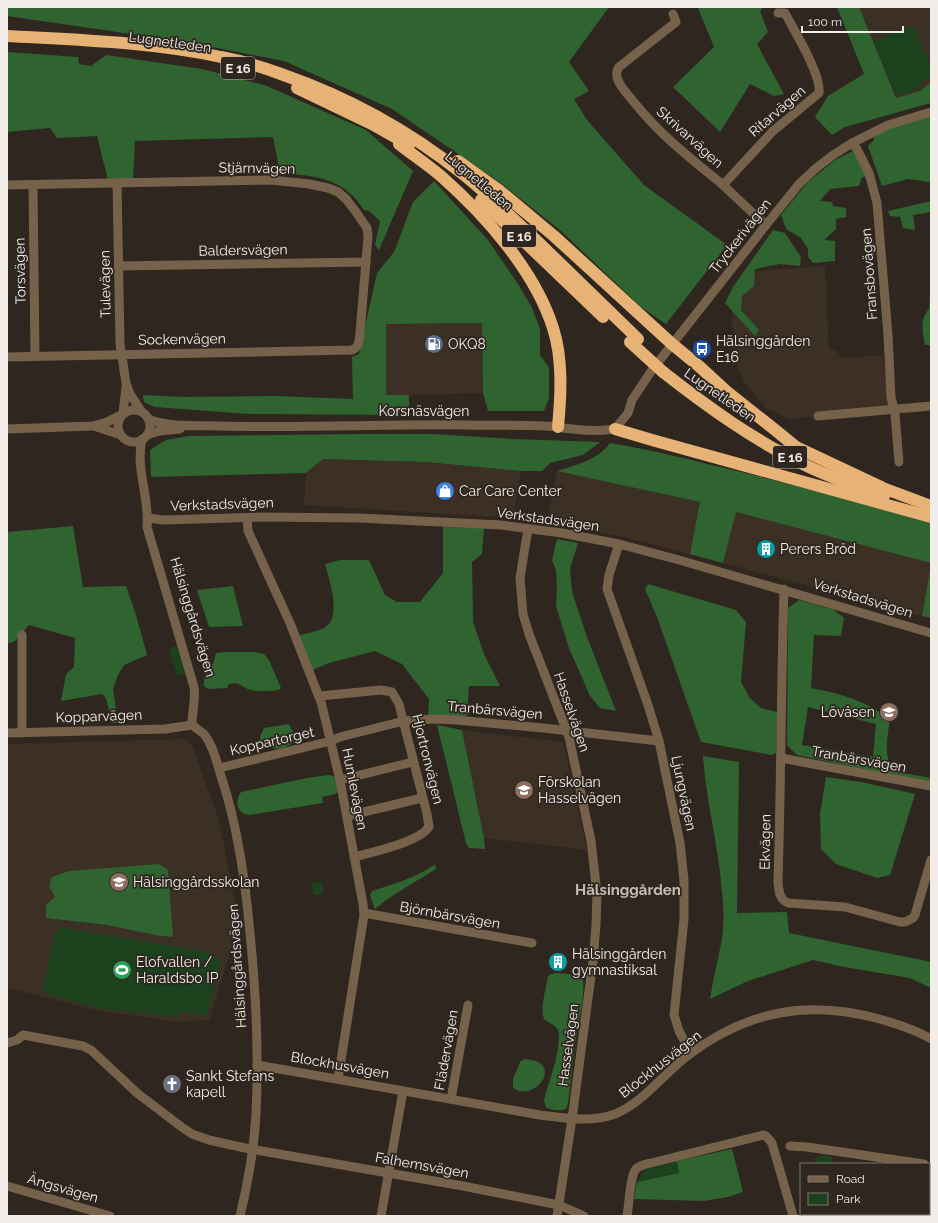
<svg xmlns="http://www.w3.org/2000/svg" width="938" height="1223" font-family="Raleway,sans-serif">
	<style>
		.built { fill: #3c2f24 }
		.green { fill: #1b411d }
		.forest { fill: #2f6431; fill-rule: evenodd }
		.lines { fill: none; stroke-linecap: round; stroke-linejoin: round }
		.minor { stroke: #76624a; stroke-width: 9 }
		.highway { stroke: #e6b275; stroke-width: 12 }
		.highway-bridge { stroke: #e6b275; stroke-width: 12 }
		.labels { text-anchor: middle; stroke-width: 3.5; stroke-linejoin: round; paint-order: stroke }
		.shield { fill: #2e261f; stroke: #b8b1ac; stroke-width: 1 }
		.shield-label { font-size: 13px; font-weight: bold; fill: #f3ede9 }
		.street-label { font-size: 14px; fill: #f3ede9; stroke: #2e261f }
		.poi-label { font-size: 14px; fill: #f3ede9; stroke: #2e261f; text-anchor: start }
		.neighbourhood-label { font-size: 15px; font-weight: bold; fill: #c7bcb3; stroke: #2e261f }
	</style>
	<rect width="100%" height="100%" fill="#2e261f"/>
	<g class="built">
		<polygon points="859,7 931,7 931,82 920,91 896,98"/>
		<polygon points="825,266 829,350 837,350 841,358 883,355 889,409 789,419 766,408 744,382 733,353 732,309 757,271"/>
		<polygon points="482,323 483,393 386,396 386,324"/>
		<polygon points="322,459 426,462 521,471 513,518 304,505 306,473"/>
		<polygon points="557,471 700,502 931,563 922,616 636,540 547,521"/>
		<polygon points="462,730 563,742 587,850 484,838"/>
		<polygon points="183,739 192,745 216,811 223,839 239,925 209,1020 176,1022 95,1010 7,988 7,744"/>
	</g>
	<g class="green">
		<polygon points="913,25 931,66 931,77 923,80 919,88 902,95 895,93 874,41"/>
		<polygon points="177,645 186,673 177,676 169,649"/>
		<polygon points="322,882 323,894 313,895 312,883"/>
		<polygon points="59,927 207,952 220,961 208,1015 182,1012 177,1017 96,1008 43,992 54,934 57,934"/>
		<polygon points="826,1155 831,1157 832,1164 816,1164 815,1159 818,1156"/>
		<polygon points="677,1161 679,1173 637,1182 644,1170"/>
	</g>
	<g class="forest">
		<polygon points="7,7 609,7 569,62 589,91 574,99 587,120 644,185 727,245 666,324 641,307 560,230 498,181 392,109 284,61 186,42 7,16"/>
		<polygon points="696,7 763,7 760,11 768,32 757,44 784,94 774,96 750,84 720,132 673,87 714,47 698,8"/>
		<polygon points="837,7 859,7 896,98 920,91 931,82 931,103 845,127 832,135 815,117 828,96 864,74"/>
		<path d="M7 52 78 57 79 64 91 66 106 55 202 69 267 86 366 130 413 171 379 250 375 245 380 221 369 211 364 210C361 206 357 200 353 196 332 176 307 175 280 173L273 137 135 141 133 181 108 180 97 136 57 138 50 128 7 132Z"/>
		<polygon points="931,115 931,185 930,182 908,179 882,186 868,146 873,141 875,136 893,124"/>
		<polygon points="853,151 869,176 862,177 859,186 830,189 820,201 832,202 833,206 846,208 846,217 836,219 836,229 824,240 835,241 835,261 813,263 808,257 808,249 801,238 786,229 781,215 807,183 835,160"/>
		<polygon points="434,181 488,240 518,284 532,308 540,329 540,355 549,368 549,398 544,411 488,411 483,393 482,323 386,324 386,395 409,395 409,415 249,414 155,407 144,402 143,395 182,397 276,396 353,399 352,357 359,354 377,273 394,252 413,202"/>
		<polygon points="931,201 931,212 913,215 915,230 903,228 900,217 890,216 888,211"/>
		<polygon points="773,230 785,233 801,257 800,266 780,264 755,269 754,286 742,296 741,310 759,330 755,336 725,303 733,287"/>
		<path d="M930 291 931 345H925C923 332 919 320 929 309Z"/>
		<polygon points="360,434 432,434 513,439 600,442 583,455 550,463 542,471 521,471 426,462 323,459 306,473 151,477 150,450 166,440 188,436"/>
		<path d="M610 443C653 450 695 461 737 471 802 487 867 505 931 523V563L736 512 723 563 690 554 700 502 557 471C576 465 598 460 610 443Z"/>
		<polygon points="73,526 83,587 126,586 136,615 147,655 124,665 118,675 113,689 118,723 112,723 106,698 102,694 61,701 66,674 74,667 75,638 29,625 14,642 7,643 7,532"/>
		<path d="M443 527 484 528 482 554 472 562 473 622 484 654 500 686H469L467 716H428L429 699 402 664 375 651 329 663 312 670 297 636C306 633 316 632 324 628 343 618 329 579 325 564L340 560H369L385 595 397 602H420L443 573Z"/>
		<polygon points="557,539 578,543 570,569 572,592 587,637 616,711 600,708 590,696 569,648 556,606 557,589 556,570 552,560"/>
		<polygon points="931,564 931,618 922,616"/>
		<polygon points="648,584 736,610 746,622 741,682 750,698 761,708 777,712 776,753 772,755 701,742 657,617 645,589"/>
		<polygon points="233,586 243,626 209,627 197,590"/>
		<path d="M799 600 834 610 844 618 841 636 814 635 811 688C843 694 863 700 890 719 887 740 884 752 892 771L931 778V783L797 755 787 745 788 608ZM808 707 876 724 873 757 802 745Z"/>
		<path d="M225 652H253L264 654 269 660 281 688 278 690C270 691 261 692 252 690 241 689 243 681 229 684L227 688 208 689 204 686V677C211 669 214 664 216 653Z"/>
		<path d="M289 724 294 734 295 742C282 750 274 752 261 742L260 737 264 728Z"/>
		<polygon points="437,725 462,730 484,838 485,849 469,848 466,843"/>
		<path d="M703 756 739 762 737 913 787 912 789 933 931 962V988L910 978 844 967 813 960 748 981 710 999C713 979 718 959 722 939 724 926 724 906 722 893 719 847 706 802 703 756Z"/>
		<path d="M328 775C338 775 338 784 340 791L335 794 322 797 323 803 250 815C237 814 234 802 241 792L307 778Z"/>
		<polygon points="826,777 861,782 915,794 890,875 877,878 836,864 821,849 820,814"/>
		<polygon points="159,864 168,870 173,937 155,935 107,925 46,918 46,905 55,897 49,886 52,877 69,871"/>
		<path d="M434 865 437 868C416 882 394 893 375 909L370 895 372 891C393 884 416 878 434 865Z"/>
		<path d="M555 973C564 974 575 973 583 979 585 1001 578 1023 575 1044 572 1063 571 1083 568 1103L566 1109C558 1111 553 1111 546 1107L544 1101C549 1079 559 1058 559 1035 559 1025 551 1025 545 1020 539 1014 546 986 548 977L549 975Z"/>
		<path d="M524 1059C530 1060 538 1060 542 1065 553 1077 531 1100 513 1088V1079L520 1062Z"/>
		<polygon points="732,1149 743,1192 728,1197 704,1201 634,1199 637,1182 679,1173 677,1161"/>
		<polygon points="931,1162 931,1214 922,1216 847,1216 857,1214 929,1214 929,1164"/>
	</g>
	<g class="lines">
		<g class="minor">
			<path d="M673 14 676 22 619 67C611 78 626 92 633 101 661 136 689 157 723 185 737 198 751 212 766 225"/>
			<polyline points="852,143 857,149 869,173 877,203 888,335 891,397 895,414 899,462"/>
			<polyline points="117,183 120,344 126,383 130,394 141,411"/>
			<path d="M7 185 271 180 309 184 328 188 338 192 346 199 356 212 367 228 368 237 360 333C359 340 360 347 352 350L7 357"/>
			<polyline points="33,185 35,356"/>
			<path d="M723 185 773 131 819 93C822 76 794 30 785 13H778"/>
			<polyline points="119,266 366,262"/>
			<circle cx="134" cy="426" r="16"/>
			<polyline points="123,413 126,387"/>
			<polyline points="818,416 931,406"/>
			<path d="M148 419C169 428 201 425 223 426 305 428 387 424 469 425 498 426 529 424 557 427 576 430 596 432 615 429L628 413 632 400 652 370 766 225 799 184 815 169 833 155 852 143 888 125 931 112"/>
			<polyline points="94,426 121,435"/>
			<polyline points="7,429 93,426 107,422 121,415"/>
			<polyline points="147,435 159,431 180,429"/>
			<path d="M142 439C135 470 150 497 147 527L194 687C196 700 192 712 192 725"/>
			<polyline points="148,518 163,520 262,517 359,518 501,525 562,533 619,544 679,560 931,633"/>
			<polyline points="247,518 248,531 290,623 321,702 340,780 363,904 364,915 338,1079"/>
			<polyline points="528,529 520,578 523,614 529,634 569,737 591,841 597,894 596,925 593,961 572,1119 557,1216"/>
			<polyline points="619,544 609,575 607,589 648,705 659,741 680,843 684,880 684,919 674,1015 679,1031 691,1053"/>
			<path d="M784 589C781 687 781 784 778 882 779 891 779 899 788 903L845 907 900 922H905L913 918 915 915 931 860"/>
			<polyline points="22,635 22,733"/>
			<path d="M320 696 381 690 392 692 399 704 427 814 429 827C419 842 373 852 354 857"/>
			<path d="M192 725C196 728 200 731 204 734 213 745 217 763 221 776 238 827 245 880 250 933 256 993 259 1054 256 1114 254 1149 248 1183 240 1216"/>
			<polyline points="7,733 165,729 192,725"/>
			<polyline points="781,758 931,786"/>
			<polyline points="219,768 331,741 340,737 404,721 435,719 456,720 543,728 659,741"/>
			<polyline points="340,780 413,762"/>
			<polyline points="347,816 422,798"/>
			<polyline points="364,913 532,943"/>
			<polyline points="7,1043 17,1040 23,1035 83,1046 91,1050 137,1093 183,1128 192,1134 209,1140 245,1148 463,1186 559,1205 584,1216"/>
			<path d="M257 1065 540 1115C564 1118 591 1123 615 1114 642 1103 663 1075 686 1057 747 1010 809 999 883 1020 900 1025 916 1030 931 1039"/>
			<polyline points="451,1099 468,1005"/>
			<polyline points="790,1146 807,1147 924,1164"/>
			<polyline points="7,1186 110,1216"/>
			<polyline points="381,1216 403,1091"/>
			<path d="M627 1216C629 1206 630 1175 636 1169 640 1165 647 1164 651 1163L763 1135 766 1136 772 1143 793 1216"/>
		</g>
		<g class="highway">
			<path d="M7 36C78 40 151 42 221 57 242 61 262 67 281 74 347 97 408 130 463 174 488 194 512 218 536 240 570 273 604 306 638 339"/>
			<polyline points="297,88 372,124 409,145"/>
			<path d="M399 144C413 155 428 165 442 177 486 216 535 271 553 328 563 359 561 395 558 427"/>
			<polyline points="458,161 500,191 554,236 672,344 700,367 726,391 774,429 796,447 881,487"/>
			<polyline points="481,200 603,317"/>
			<path d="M663 372C709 408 755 441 807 466 832 478 858 487 884 496"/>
			<polyline points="615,429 652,440 931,517"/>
			<polyline points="875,485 931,506"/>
		</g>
		<polyline class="highway-bridge" points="630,342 663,372"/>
	</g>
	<defs>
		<g id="fuel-disc" transform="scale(1)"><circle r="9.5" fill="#5c6f8a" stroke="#2e261f"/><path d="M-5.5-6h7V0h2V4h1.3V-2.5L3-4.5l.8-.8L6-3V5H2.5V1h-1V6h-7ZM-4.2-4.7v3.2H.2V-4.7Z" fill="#fff"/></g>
		<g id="bus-disc" transform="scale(1)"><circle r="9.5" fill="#1a4fb4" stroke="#2e261f"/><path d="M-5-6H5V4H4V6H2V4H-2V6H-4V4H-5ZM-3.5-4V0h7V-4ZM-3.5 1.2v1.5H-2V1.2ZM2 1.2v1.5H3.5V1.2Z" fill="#fff"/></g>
		<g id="shop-disc" transform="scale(1)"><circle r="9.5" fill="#3f7fe0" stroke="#2e261f"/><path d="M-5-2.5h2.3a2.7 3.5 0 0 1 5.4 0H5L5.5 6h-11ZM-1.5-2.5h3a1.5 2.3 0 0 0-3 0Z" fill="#fff"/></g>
		<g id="building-disc" transform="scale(1)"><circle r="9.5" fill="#0f9aa8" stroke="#2e261f"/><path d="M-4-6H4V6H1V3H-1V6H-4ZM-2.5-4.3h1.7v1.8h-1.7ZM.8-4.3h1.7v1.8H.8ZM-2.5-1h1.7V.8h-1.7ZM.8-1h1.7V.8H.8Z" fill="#fff"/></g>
		<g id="school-disc" transform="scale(1)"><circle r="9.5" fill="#8d6e63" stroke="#2e261f"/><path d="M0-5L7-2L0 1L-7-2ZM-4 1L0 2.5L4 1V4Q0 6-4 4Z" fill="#fff"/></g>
		<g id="stadium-disc" transform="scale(1)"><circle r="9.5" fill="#2e9e5b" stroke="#2e261f"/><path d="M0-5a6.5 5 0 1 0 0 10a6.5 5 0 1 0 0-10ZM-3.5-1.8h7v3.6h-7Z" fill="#fff"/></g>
		<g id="church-disc" transform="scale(1)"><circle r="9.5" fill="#6b7280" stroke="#2e261f"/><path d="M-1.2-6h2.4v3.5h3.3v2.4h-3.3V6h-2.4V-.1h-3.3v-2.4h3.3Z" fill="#fff"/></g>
	</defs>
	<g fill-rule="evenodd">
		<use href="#fuel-disc" x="434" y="344"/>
		<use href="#bus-disc" x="702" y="349"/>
		<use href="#shop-disc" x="445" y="491"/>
		<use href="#building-disc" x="766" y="549"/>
		<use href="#school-disc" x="889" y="712"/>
		<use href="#school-disc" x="524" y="790"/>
		<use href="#school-disc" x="119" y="882"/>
		<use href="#building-disc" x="558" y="962"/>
		<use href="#stadium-disc" x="122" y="970"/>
		<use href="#church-disc" x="172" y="1084"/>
	</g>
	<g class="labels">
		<g class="shield">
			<rect x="221" y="57" width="34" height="22" rx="3"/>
			<rect x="502" y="225" width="34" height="22" rx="3"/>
			<rect x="773" y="446" width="34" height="22" rx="3"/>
		</g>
		<g class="shield-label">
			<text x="238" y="73">E 16</text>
			<text x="519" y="241">E 16</text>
			<text x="790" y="462">E 16</text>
		</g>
		<g class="street-label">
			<text transform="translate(170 42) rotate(8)" y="5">Lugnetleden</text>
			<text transform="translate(777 111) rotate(-41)" y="5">Ritarvägen</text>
			<text transform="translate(690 137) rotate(42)" y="5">Skrivarvägen</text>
			<text transform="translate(257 168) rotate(1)" y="5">Stjärnvägen</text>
			<text transform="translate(479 181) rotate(40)" y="5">Lugnetleden</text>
			<text transform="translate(740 236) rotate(-52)" y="5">Tryckerivägen</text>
			<text transform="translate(243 250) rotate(-1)" y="5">Baldersvägen</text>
			<text transform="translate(20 271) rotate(-91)" y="5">Torsvägen</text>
			<text transform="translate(869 274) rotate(-94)" y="5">Fransbovägen</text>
			<text transform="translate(105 284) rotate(-91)" y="5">Tulevägen</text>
			<text transform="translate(182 339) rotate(-1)" y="5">Sockenvägen</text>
			<text transform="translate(720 395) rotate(35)" y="5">Lugnetleden</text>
			<text x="424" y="416">Korsnäsvägen</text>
			<text transform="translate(222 504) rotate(-2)" y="5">Verkstadsvägen</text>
			<text transform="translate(548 519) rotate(8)" y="5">Verkstadsvägen</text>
			<text transform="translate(863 598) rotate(17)" y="5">Verkstadsvägen</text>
			<text transform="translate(193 617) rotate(73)" y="5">Hälsinggårdsvägen</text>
			<text transform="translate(495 710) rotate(5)" y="5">Tranbärsvägen</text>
			<text transform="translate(572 712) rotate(71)" y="5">Hasselvägen</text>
			<text transform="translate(99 716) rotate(-2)" y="5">Kopparvägen</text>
			<text transform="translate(272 741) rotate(-13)" y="5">Koppartorget</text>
			<text transform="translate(428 759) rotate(76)" y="5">Hjortronvägen</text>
			<text transform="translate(859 759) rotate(10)" y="5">Tranbärsvägen</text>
			<text transform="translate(355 789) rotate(79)" y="5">Humlevägen</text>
			<text transform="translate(684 793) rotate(78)" y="5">Ljungvägen</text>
			<text transform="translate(765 842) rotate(-89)" y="5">Ekvägen</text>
			<text transform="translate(450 915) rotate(10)" y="5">Björnbärsvägen</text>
			<text transform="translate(237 966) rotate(-94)" y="5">Hälsinggårdsvägen</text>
			<text transform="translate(568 1045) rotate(-82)" y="5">Hasselvägen</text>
			<text transform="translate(446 1050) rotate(-80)" y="5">Flädervägen</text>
			<text transform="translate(660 1064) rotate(-38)" y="5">Blockhusvägen</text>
			<text transform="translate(340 1065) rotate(10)" y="5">Blockhusvägen</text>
			<text transform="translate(422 1165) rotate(10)" y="5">Falhemsvägen</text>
			<text transform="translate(63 1188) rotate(16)" y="5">Ängsvägen</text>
		</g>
		<g class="poi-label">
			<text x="716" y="346">Hälsinggården<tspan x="716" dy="16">E16</tspan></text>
			<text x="448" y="349">OKQ8</text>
			<text x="459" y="496">Car Care Center</text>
			<text x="780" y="554">Perers Bröd</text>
			<text x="875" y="717" text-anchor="end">Lövåsen</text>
			<text x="538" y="787">Förskolan<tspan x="538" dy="16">Hasselvägen</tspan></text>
			<text x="133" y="887">Hälsinggårdsskolan</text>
			<text x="572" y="959">Hälsinggården<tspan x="572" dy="16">gymnastiksal</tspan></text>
			<text x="136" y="967">Elofvallen /<tspan x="136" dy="16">Haraldsbo IP</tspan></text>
			<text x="186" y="1081">Sankt Stefans<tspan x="186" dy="16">kapell</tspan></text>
		</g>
		<g class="neighbourhood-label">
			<text x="628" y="895">Hälsinggården</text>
		</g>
	</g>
	<rect width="938" height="1223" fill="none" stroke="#f3ede9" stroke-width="16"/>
	<rect x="800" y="1163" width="130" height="52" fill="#2e261f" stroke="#7d7670"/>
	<rect x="808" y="1176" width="20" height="6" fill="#76624a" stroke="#7d7670"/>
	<text x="836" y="1183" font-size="12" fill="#f3ede9">Road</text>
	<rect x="808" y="1193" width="20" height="12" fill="#1b411d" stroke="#7d7670"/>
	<text x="836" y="1203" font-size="12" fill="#f3ede9">Park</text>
	<path d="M802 26v6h101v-6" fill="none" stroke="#f3ede9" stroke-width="2"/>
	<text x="808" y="26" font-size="12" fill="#f3ede9" stroke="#2e261f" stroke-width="3" paint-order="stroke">100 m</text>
</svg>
